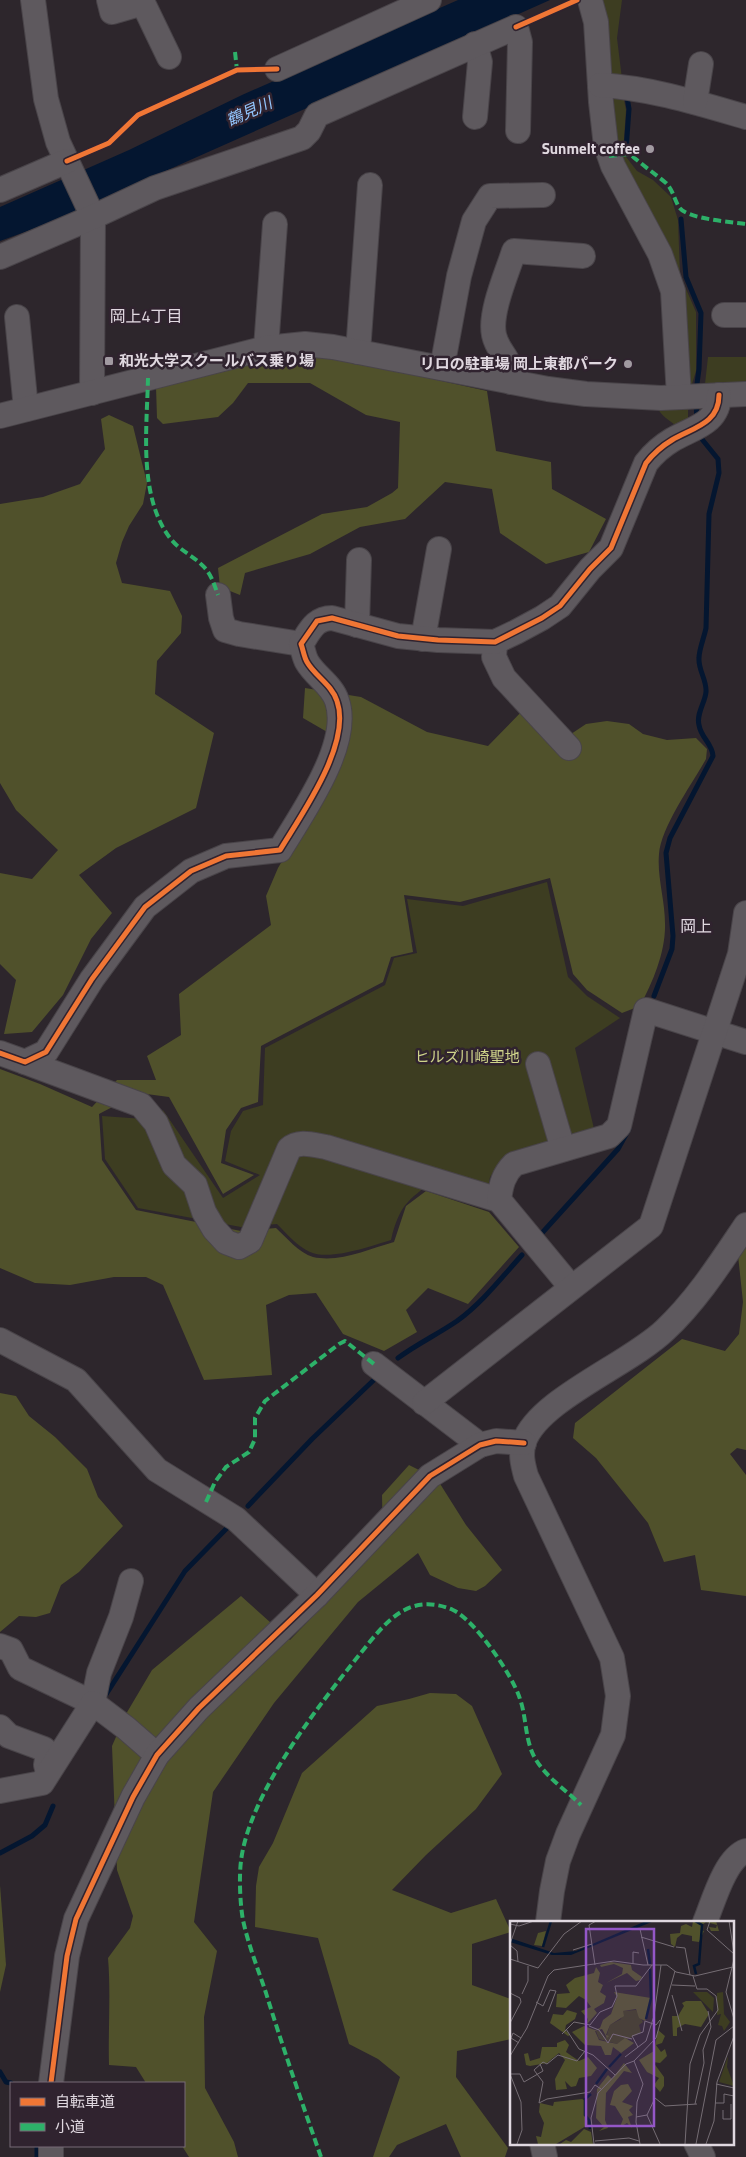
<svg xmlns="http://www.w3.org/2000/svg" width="746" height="2157" font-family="'Titillium Web','Noto Sans JP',sans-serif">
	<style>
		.green { fill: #3d3d21 }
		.forest { fill: #50512b }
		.water { fill: #041630 }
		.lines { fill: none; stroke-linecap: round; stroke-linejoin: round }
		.stream { stroke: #041630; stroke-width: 5 }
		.minor-casing { stroke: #494449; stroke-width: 26 }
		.minor { stroke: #5e595e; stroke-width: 24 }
		.quiet { stroke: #2db169; stroke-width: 4; stroke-dasharray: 8 4; stroke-linecap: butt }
		.cycleway-casing { stroke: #30232f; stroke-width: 8 }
		.cycleway { stroke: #f07635; stroke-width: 5 }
		.poi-dot { fill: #a19aa1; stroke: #30232f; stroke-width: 2 }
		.labels { text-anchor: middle; stroke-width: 5; stroke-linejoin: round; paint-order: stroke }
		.poi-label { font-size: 15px; font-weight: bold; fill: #e0d8e0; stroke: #30232f; text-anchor: end }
		.park-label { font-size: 15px; fill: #cfd48a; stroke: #30232f }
		.water-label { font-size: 16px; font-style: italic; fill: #92c5fd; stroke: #30232f }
		.neighbourhood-label { font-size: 16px; fill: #e0d8e0; stroke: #30232f }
		.inset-river { fill: none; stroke: #041630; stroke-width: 2.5 }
		.inset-road { fill: none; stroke: #756d74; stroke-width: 1 }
		.view { fill: #9457c7; fill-opacity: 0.15; stroke: #9457c7; stroke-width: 2.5 }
		.inset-edge { fill: none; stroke: #e0d8e0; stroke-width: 2.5 }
	</style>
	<rect width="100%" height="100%" fill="#2d262c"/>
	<g class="green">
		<polygon points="595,0 622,0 617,38 622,79 615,78 606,69"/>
		<polygon points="617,94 623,95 626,110 623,153 637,171 653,180 671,197 678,220 680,275 696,312 696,371 692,384 690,384 683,320 621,164 609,102"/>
		<polygon points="708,357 746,357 746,382 705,384"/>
		<path d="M692 406 688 410V419L679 429C671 420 662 418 657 407Z"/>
		<path d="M547 882 568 977 587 996 620 1018 575 1048 595 1133 499 1165 490 1177 488 1188 440 1176C410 1199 400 1202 391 1240 371 1246 330 1261 310 1252 297 1246 287 1234 277 1224L241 1227 138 1208 105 1159 102 1116 158 1120 163 1110 223 1198 260 1175 225 1161 231 1131 243 1111 263 1105 265 1048 385 985 394 958 417 953 407 899 463 906Z"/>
	</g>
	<g class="forest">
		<polygon points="305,353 369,365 487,391 496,451 551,462 552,489 606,519 589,552 546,564 500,533 492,489 445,482 405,519 360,527 310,554 245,573 240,595 220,587 218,568 322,514 367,507 392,493 398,488 400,422 366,415 310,383 248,383 233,403 218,417 163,424 157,418 156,387 269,357"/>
		<polygon points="109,415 133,426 147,483 143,504 129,526 122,542 116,563 122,583 170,591 182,616 181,633 157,661 155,694 214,733 196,808 116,848 79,875 112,913 91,939 63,995 32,1032 4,1034 16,980 0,964 0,873 32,879 58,850 16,810 0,783 0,504 43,497 80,484 105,449 101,419"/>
		<path d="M305 688 361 697 427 732 488 746 528 705 571 734 586 724 607 721 629 724 643 734 667 740 696 738 707 749 706 759C692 784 661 827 659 854 657 877 665 900 665 923 666 951 653 982 640 1006L622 1013 587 990 573 974 550 878 460 902 404 895 413 952 391 957 383 982 261 1046 258 1102 241 1108 226 1130 221 1163 254 1175 223 1194 169 1097 139 1093 99 1114 102 1160 136 1210 241 1231 276 1228C286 1237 299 1253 313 1257 340 1263 368 1249 394 1242L406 1206 426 1191 489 1212 519 1247 468 1304 428 1288 406 1310 417 1332 384 1351 343 1334 316 1293 289 1295 266 1305 272 1375 204 1380 163 1285 146 1277H114L70 1285 35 1283 0 1268V1069L40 1084 92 1107 117 1080H156L147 1056 181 1035 179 994 271 925 266 896 278 868 310 814 341 740 303 718Z"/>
		<polygon points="746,1211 746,1450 737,1448 730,1454 746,1475 746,1596 701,1590 695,1555 664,1562 648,1523 596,1458 573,1438 575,1423 682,1339 725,1351 739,1334 743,1302 737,1246"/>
		<polygon points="0,1393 16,1396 29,1416 55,1437 87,1469 98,1497 123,1526 79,1572 61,1585 50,1613 36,1617 19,1616 0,1632"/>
		<path d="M409 1465 437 1479 466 1525 502 1570 485 1586 476 1591 458 1588 430 1575 418 1553 358 1602 274 1703 213 1792 194 1922 217 1951 204 2017 205 2088 234 2142 238 2157H189L182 2146 184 2083H146L136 2067 109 2065C108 2029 111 1993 108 1958L130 1928 133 1916 117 1870 112 1746 126 1714 152 1670 241 1596 290 1640 383 1543 382 1495Z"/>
		<polygon points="430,1693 456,1694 472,1706 502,1774 476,1809 426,1855 392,1890 451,1913 496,1899 511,1932 472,1944 472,1985 511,1999 511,2039 457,2051 456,2077 508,2148 505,2157 461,2157 446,2124 397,2145 389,2157 373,2157 400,2077 378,2059 349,2044 318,1938 255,1927 256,1886 259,1867 273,1843 302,1773 377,1706 409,1699"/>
		<polygon points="0,1885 6,1965 0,1992"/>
	</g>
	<polygon class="water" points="458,0 550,0 44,225 0,241 0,207 129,150 242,95"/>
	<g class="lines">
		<g class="stream">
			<polyline points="626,150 629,109 627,97"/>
			<polyline points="681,219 686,277 701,313 699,369 696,391"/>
			<polyline points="696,402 697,421"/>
			<path d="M654 996 672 949 673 936 666 853 670 838 713 756C712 743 701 738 699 725 696 714 705 703 706 692 707 680 698 670 699 658 699 649 704 638 706 628L709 514 719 473 718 459 701 438"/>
			<polyline points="542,1233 618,1149 629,1129"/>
			<path d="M398 1358C417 1344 438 1334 457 1321 482 1303 502 1277 522 1255"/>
			<polyline points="248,1506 312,1439 378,1376"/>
			<polyline points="105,1696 185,1571 228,1527"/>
			<polyline points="0,1853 32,1836 45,1825 53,1806"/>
			<polyline points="0,2072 6,2082 11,2083"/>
			<polyline points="37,2146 37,2157"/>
		</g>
		<g class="minor-casing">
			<g id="minor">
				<polyline points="33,0 46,99 58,142 93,217 92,393"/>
				<polyline points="109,0 112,12 143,3 169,57"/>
				<polyline points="590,0 596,22 601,102 606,146 613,166 660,254 673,291 679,397"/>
				<polyline points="277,69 429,0"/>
				<path d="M600 85C650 88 698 103 746 117"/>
				<polyline points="695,102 701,64"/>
				<polyline points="475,117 480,62 475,44"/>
				<polyline points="0,190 67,161"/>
				<polyline points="0,257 93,217 155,188 302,138 309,131 317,115 516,27 520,42 518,131"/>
				<polyline points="724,315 746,315"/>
				<polyline points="17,317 26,409"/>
				<polyline points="266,348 275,224"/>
				<polyline points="358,352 370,185"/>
				<polyline points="442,368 459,276 474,221 490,196 543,195"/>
				<path d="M511 382C514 359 498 354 494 335 489 313 507 273 514 251L583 256"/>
				<polyline points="0,416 266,348 305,344 333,347 548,389 586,394 661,398 746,394"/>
				<polyline points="218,595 221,618 225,630 239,634 301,644"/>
				<polyline points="357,625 359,560"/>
				<polyline points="423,639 439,549"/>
				<polyline points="495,642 494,657 504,678 569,748"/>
				<path d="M301 644C310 631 315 618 332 618L398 636 438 640 495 642 516 632 542 618 560 606 590 569 611 548 646 463C653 454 662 446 672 440 692 428 719 424 719 395"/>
				<path d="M0 1053 25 1062 46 1052 92 979 145 907 191 871 226 856 280 850C301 815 352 744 337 701 332 685 315 676 307 662 304 657 303 649 301 644"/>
				<path d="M25 1062 141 1105 156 1123 174 1165 195 1185 204 1212 214 1229 226 1242 239 1247 250 1241 289 1149C299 1140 313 1145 326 1147L499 1200"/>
				<polyline points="538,1064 563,1149"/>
				<path d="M571 1287 499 1200C501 1185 503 1175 514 1164L609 1136 619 1126 646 1010 746 1042"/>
				<polyline points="0,1340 76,1380 157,1470 236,1519 317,1595"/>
				<polyline points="374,1364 480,1445"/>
				<polyline points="424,1403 651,1226 740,954 746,913"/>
				<polyline points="0,1646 11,1650 20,1668 93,1703 99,1673 121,1617 131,1581"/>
				<polyline points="0,1727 9,1736 44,1749 48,1753 46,1765 48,1772"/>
				<polyline points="0,1791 42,1783 93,1703 126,1728 157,1755"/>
				<path d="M548 1922 552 1891 558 1861 568 1834 613 1735 618 1696 612 1658 526 1476C523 1465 520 1454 524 1442 538 1400 630 1364 665 1330 697 1300 721 1262 746 1225"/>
				<path d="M705 1922C713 1903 725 1858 746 1851"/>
				<polyline points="51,2083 67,1956 76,1919 133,1797 157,1755 199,1708 317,1595 430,1476 480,1445 496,1441 524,1443"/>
				<polyline points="542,2143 545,2157"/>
				<polyline points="696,2143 703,2157"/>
				<polyline points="51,2146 51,2157"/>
			</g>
		</g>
		<use href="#minor" class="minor"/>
		<g class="quiet">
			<polyline points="235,52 237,70"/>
			<path d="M609 156 630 154C641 164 654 173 666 183 673 190 674 199 679 207 686 219 732 222 746 224"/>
			<path d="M148 378C147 428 138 496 170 538 179 550 192 555 202 565 211 573 214 584 218 595"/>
			<polyline points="206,1502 215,1482 226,1467 249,1452 255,1439 255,1418 265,1401 339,1344 345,1341 374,1364"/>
			<path d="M321 2157C302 2103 283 2048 266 1993 258 1969 248 1944 243 1920 240 1904 239 1876 241 1861 249 1794 318 1706 360 1654 385 1623 408 1591 453 1610 475 1620 513 1676 520 1699 526 1716 525 1735 532 1752 541 1774 565 1789 581 1805"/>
		</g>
		<g class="cycleway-casing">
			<g id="cycleway">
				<polyline points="516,27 577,0"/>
				<polyline points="67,161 109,143 138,115 237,70 277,69"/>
				<path d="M0 1053 25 1062 46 1052 92 979 145 907 191 871 226 856 280 850C301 815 352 744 337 701 332 685 315 676 307 662 304 657 303 649 301 644L317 621 332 618 398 636 438 640 495 642 542 618 560 606 590 569 611 548 646 463C653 454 662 446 672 440 692 428 719 424 719 395"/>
				<polyline points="51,2083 67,1956 76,1919 133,1797 157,1755 199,1708 317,1595 430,1476 480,1445 496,1441 524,1443"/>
			</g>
		</g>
		<use href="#cycleway" class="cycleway"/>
	</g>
	<g class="poi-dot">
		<circle cx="650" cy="149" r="5"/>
		<rect x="104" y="356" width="10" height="10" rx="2.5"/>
		<circle cx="628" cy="364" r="5"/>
	</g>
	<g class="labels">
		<g class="poi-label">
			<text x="640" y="154">Sunmelt coffee</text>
			<text x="119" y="366" text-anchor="start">和光大学スクールバス乗り場</text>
			<text x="618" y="369">リロの駐車場 岡上東都パーク</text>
		</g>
		<g class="park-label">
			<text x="467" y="1062">ヒルズ川崎聖地</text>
		</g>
		<g class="water-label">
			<text transform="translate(249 111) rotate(-24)" y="6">鶴見川</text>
		</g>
		<g class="neighbourhood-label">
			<text x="146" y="322">岡上4丁目</text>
			<text x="696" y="932">岡上</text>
		</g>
	</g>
	<g transform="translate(510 1921)">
		<rect width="224" height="224" fill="#2d262c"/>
		<path d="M183 71H197L204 77 203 91ZM213 71 214 93 220 101 214 110 212 105 208 104 211 93 207 94V72ZM126 89 133 101 129 104 131 112 107 123 89 118 86 110H91L96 117 100 104 111 98 113 90ZM218 135 217 146 224 165 209 161Z" fill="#3d3d21"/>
		<path d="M183 0H206L209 10H201L199 6 206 7 207 4 196 1 191 5V9L194 10 189 21 182 20V15L172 13 167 17 165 26 161 23 160 13 170 12 171 5 176 3 182 6ZM36 10 32 25 24 24 28 12ZM101 41 121 44 122 49 132 56 130 59 126 60 117 52 96 62 112 53 113 47 104 43 91 46 90 44ZM86 46 90 52 88 61 93 64 90 71 96 75 94 82 84 88 87 92 77 103 78 98 71 90 81 86 76 79 69 75 56 87 46 86 47 73 60 72 56 64 65 57 84 52ZM104 71 141 77 135 100 129 97 126 88 113 90 114 95 100 104 96 114 99 115 97 117 92 108 85 110 89 119 107 123 115 117 124 122 111 132 103 126 101 134H95L91 125 75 124 62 111 74 105 85 109 90 107 93 99 101 93 107 76ZM176 80H191L199 93 191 106 175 103 167 107V115H163L162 95H168L174 85 172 82ZM57 89 67 92 65 98 56 104 55 109 60 114 58 115 40 102 43 93 53 94ZM148 109 155 115 152 122 146 124 151 131 155 128 157 135 150 142 143 141 154 156V165L150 171 144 164 149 157 137 151 129 139 144 130ZM55 119 59 124 56 131 69 140 78 136 87 147 81 155 69 157 66 165 61 166 55 160 57 168 46 169 45 158 55 139 49 132 37 142 20 145 16 144 14 133 18 132 20 140 30 137 32 126H47V122ZM114 142 122 152 114 150 96 172 95 199 98 207 89 210 94 206 86 197 87 168 98 154 102 158ZM111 164 118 163 122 170 112 181 123 185 119 189 123 194 118 196 122 207 117 202 110 206 113 198 105 185 100 184 104 170ZM72 178 76 180V205L46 223H28L26 215 31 216 34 202 29 191 30 182 43 185 44 181ZM74 208 81 211 83 223H50L56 219 61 221Z" fill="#50512b"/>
		<path d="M136 0H144L61 34H42L0 21V17L44 32 66 30Z" fill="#041630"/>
		<path class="inset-river" d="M185 0 192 4 189 43 184 45 186 53M33 26 41 0M138 28 140 43M136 98 141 77 140 48M99 146 111 133M86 163 97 148M80 208 79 199 75 194V178L81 173"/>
		<path class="inset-road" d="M200 0 197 9 224 33M219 0 224 32M0 3 9 5 24 0M130 8 138 44M131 16 164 26M0 23 8 0M0 24 7 30 8 41M166 26 175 27 180 54M63 29 82 23M0 38 28 47 54 13 72 0M224 38 216 71 224 98M123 43V31L129 32M85 44 79 4 86 0M162 64 185 65M0 72 10 77 11 81 0 102M12 73 18 60V45M162 74 172 110M26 81 33 85 40 69 46 70 38 91M79 105 89 109 98 122 103 113 122 118M56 108 69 128 83 134 105 154M52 113 64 101 80 104 90 91 102 86 107 75 105 65H126L142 44M9 122 1 117 3 112 11 117M128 126 122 115 133 111 135 100 146 104 150 99M0 135 17 107 38 55 44 49 104 40 133 44H157L166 51 185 55 223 46M115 136 136 120 144 95 151 44M33 141 37 143 48 134 67 140 75 130M0 153 11 181 12 209 7 223M0 153H10L14 161 33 150 30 143M206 163 224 167M29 182 37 178 80 171 85 164 91 168M29 182 33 161 24 149 33 141M205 182H214V173L224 175M185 183 194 142 193 129 201 106 198 90M213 189V198H221V183M137 194 150 223M126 196 137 194 145 177 155 185 187 183M85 220 119 217 129 220M84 223 81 197 88 172 116 143 124 140M130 223 126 201 127 181 133 163 124 140 146 117 165 50M175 223 180 143 190 114 208 89 206 75 197 68H187L183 55M186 223 206 119 224 105M196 223 204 200 207 161 224 115"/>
		<path class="view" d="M76 8H144V205H76Z"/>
		<rect width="224" height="224" class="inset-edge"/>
	</g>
	<rect x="10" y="2082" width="175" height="65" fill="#30232f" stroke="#766b76"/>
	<rect x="20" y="2098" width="25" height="8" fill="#f07635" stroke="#766b76"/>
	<text x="55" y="2107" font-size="15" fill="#e0d8e0">自転車道</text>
	<rect x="20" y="2123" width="25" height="8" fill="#2db169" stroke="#766b76"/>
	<text x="55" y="2132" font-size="15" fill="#e0d8e0">小道</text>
</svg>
